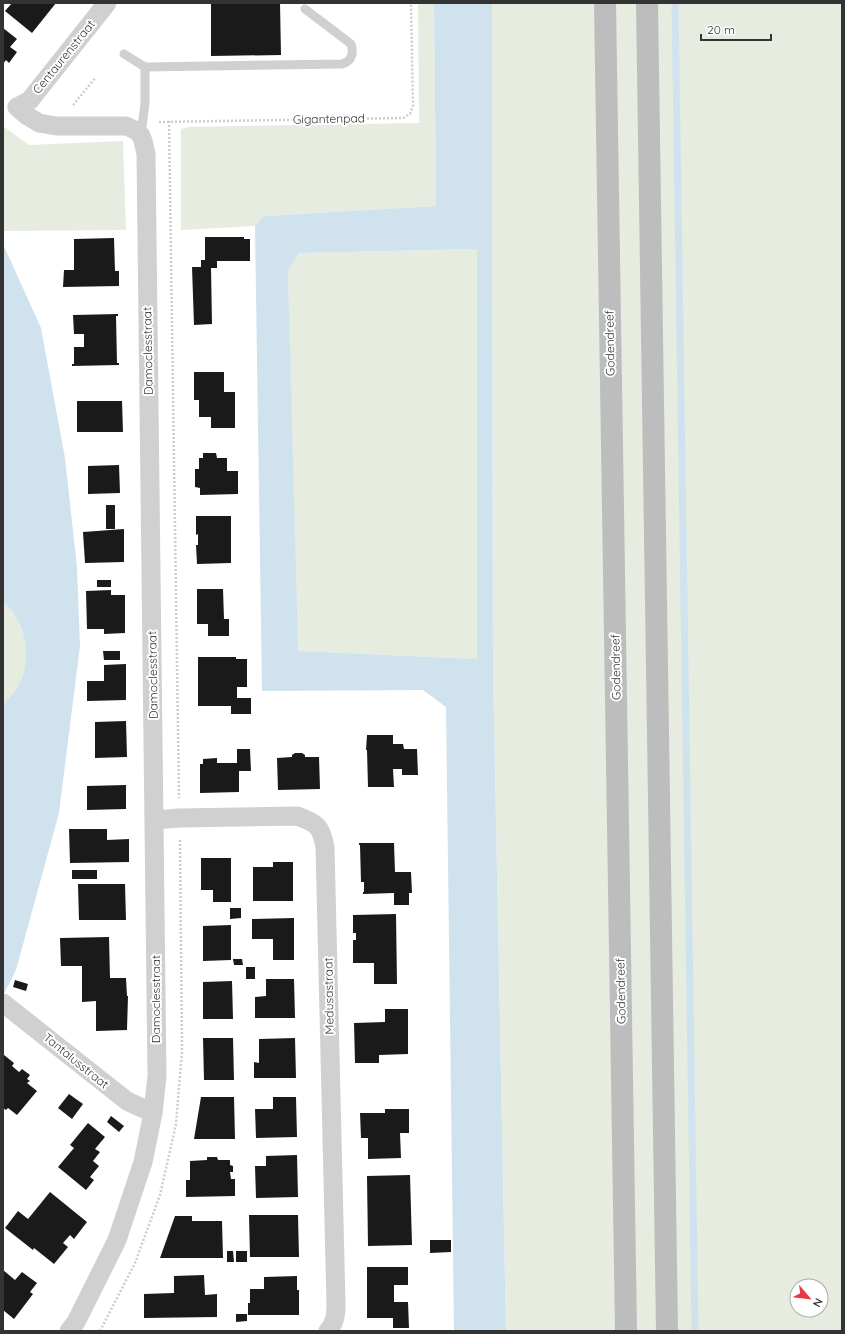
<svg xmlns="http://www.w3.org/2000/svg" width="845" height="1334" font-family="Quicksand,sans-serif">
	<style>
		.green { fill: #e6ecdf; fill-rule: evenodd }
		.water { fill: #cfe2ee; fill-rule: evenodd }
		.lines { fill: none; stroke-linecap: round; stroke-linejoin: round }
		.stream { stroke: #cfe2ee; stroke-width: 7 }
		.building { fill: #1a1a1a }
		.path { stroke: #cdcdcd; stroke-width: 2.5; stroke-dasharray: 2 2; stroke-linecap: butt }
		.lane { stroke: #d0d0d0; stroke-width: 9 }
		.street { stroke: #d0d0d0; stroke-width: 19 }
		.secondary { stroke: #bdbdbd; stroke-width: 22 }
		.labels { text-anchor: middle; stroke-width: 4; stroke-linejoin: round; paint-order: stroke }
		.street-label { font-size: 12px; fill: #333; stroke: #fff }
	</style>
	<rect width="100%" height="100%" fill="#fff"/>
	<g class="green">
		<polygon points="418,3 434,3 436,206 264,216 255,226 181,230 181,129 188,127 419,123"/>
		<polygon points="492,3 598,3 618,1331 506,1331 493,666"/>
		<polygon points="611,3 639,3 659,1331 631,1331"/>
		<path d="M652 3H842V1331H672ZM797 1286H821V1310H797Z"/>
		<polygon points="3,126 29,145 123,141 126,230 3,231"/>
		<polygon points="477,249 477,659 297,651 288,271 299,253"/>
		<path d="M3 602C27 621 33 662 17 688 13 694 7 699 3 704Z"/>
	</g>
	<g class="water">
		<path d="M434 3H492L493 666 506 1331H454L446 707 423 690 262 691 255 226 264 216 436 206ZM477 249V659L298 651 288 271 299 253Z"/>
		<path d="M3 244 41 328 65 458 77 567 80 646 59 813 16 970 3 996V704C7 699 13 694 17 688 33 662 27 621 3 602Z"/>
	</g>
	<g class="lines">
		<polyline class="stream" points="675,3 695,1331"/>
	</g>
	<g class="building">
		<polygon points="12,3 56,3 32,33 5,11"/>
		<polygon points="211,3 280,3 281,55 211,56"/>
		<polygon points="3,28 17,39 10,47 17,52 9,63 6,60 3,64"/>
		<polygon points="205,237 244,237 244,239 250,239 250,261 217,261 217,268 211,268 212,324 194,325 192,267 201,267 201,260 205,260"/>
		<polygon points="114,238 115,271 119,271 119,286 63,287 64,270 74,270 74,239"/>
		<polygon points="118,314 118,316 116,316 117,363 119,363 119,365 72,366 72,364 74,364 74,347 84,347 84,334 74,334 73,315"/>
		<polygon points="194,372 224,372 224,392 235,392 235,428 211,428 211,417 199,417 199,400 194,400"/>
		<polygon points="77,401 122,401 123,432 77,432"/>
		<polygon points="203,453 216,453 217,458 227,458 227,471 238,471 238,494 200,495 200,488 195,487 195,469 199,469 199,458 203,458"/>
		<polygon points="119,465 120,493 88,494 88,466"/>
		<rect x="106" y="505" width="9" height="24"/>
		<polygon points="196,516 231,516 231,563 197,564 196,545 198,545 198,534 196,535"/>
		<polygon points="124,529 124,562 85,563 83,532"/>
		<rect x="97" y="580" width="14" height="7"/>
		<polygon points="197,589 223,589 224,619 229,619 229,636 208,636 208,624 197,624"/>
		<polygon points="111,590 111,595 125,595 125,633 104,634 104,629 87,629 86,591"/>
		<polygon points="103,651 120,651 120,660 104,660"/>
		<polygon points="198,657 236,657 236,659 247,659 247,687 237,687 237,698 251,698 251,714 231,714 231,706 198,706"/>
		<polygon points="126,664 126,700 87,701 87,681 104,681 104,665"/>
		<polygon points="126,721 127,757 95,758 95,722"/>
		<polygon points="367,735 393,735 393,744 403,744 404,749 417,749 418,775 402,775 402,769 393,769 394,787 368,787 367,750 366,750"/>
		<polygon points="237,749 250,749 251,771 239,771 239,792 200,793 200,764 203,764 203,759 217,758 217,763 237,763"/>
		<polygon points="295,753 302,753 305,755 305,757 319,757 320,789 278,790 277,758 292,757 292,755"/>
		<polygon points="126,785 126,809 87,810 87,786"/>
		<polygon points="69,829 107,829 107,840 129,839 129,862 70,863"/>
		<polygon points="359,843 394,843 395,872 411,872 412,893 409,893 409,905 394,905 394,893 363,894 363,892 364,892 364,882 361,882 360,845 359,845"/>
		<polygon points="201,858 231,858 231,902 213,902 213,890 201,890"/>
		<polygon points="273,862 293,862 293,901 253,901 253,867 273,867"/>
		<rect x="72" y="870" width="25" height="9"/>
		<polygon points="78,884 125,884 126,920 79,920"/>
		<polygon points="230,908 241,908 241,918 230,919"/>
		<polygon points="396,914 397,984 374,984 374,963 353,963 353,940 356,940 356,933 353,933 353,915"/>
		<polygon points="294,918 294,960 273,960 273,939 252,939 252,919"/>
		<polygon points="231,925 231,960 203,961 203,926"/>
		<polygon points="109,937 110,978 126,978 127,996 128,996 127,1030 96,1031 96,1001 82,1002 82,966 61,966 60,938"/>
		<polygon points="233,959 242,959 243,965 234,965"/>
		<rect x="246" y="967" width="9" height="12"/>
		<polygon points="266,979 294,979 295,1018 255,1018 255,997 266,996"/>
		<polygon points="15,980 28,984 26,991 13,987"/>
		<polygon points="232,981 233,1019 203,1019 203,982"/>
		<polygon points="385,1009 408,1009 408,1054 379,1055 379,1063 355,1063 354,1023 385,1022"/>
		<polygon points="203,1038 233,1038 234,1080 204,1080"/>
		<polygon points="295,1038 296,1078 254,1078 254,1062 259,1063 259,1039"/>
		<polygon points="4,1055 14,1063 12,1066 19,1072 22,1069 30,1075 27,1079 30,1081 27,1083 37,1091 17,1115 8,1108 6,1110 3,1108 3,1057"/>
		<polygon points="69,1094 83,1104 72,1119 58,1108"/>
		<polygon points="201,1097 234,1097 235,1139 194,1139"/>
		<polygon points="273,1097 296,1097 297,1137 256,1138 255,1109 273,1109"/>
		<polygon points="385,1109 409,1109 409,1133 400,1133 401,1158 368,1159 368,1138 361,1138 360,1113 385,1113"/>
		<polygon points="111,1116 124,1126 119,1132 107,1122"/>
		<polygon points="88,1123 105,1137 95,1149 100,1152 93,1161 99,1166 90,1177 94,1180 86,1190 58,1167 74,1148 70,1145"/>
		<polygon points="297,1155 298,1197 256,1198 255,1166 266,1166 266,1156"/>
		<polygon points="207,1157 217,1157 218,1160 230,1160 230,1165 233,1166 233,1172 230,1172 231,1179 235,1179 235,1196 186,1197 186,1180 190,1180 190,1161 207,1160"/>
		<polygon points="410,1175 412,1245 368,1246 367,1176"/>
		<polygon points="50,1192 87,1222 74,1239 70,1235 63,1243 68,1247 54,1264 34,1248 33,1250 5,1228 18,1211 28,1219"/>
		<polygon points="249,1215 298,1215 299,1257 250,1257"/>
		<polygon points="175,1216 192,1216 192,1221 222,1221 223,1258 160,1258"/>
		<polygon points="430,1240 451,1240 451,1252 430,1253"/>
		<polygon points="227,1251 233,1251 234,1262 227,1262"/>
		<rect x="236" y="1251" width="11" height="11"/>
		<polygon points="367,1267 408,1267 408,1285 394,1285 394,1302 408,1302 409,1328 393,1328 393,1318 367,1318"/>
		<polygon points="3,1270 15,1280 22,1272 37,1283 30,1292 33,1294 14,1319 3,1310"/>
		<polygon points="204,1275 205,1295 217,1294 217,1317 144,1318 144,1294 174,1293 174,1276"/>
		<polygon points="297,1276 297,1290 299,1290 299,1315 248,1315 248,1303 250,1303 250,1289 264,1289 264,1277"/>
		<polygon points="236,1314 247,1314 247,1321 236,1322"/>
	</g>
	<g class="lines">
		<g class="path">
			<polyline points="73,105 96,77"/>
			<polyline points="169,121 179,798"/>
			<polyline points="159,122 403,118 410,114 413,106 411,3"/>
			<polyline points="100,1331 135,1263 160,1195 176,1124 182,1050 180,839"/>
		</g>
		<g class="lane">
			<path d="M124 54 145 67 342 64C352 61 354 53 351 44L305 9"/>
			<polyline points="141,135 145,103 145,67"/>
		</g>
		<g class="street">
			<path d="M17 107 26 115 39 123 56 126H126C144 133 142 137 146 154L157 1076 153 1113 143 1162 117 1240 76 1322 69 1331"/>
			<polyline points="17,107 30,100 107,3"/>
			<path d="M155 820 179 818 297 816C317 823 321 826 325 847L336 1304C336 1315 335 1323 328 1331"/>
			<polyline points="3,1003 127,1101 153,1113"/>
		</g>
		<g class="secondary">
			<polyline points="605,3 626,1331"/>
			<polyline points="647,3 667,1331"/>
		</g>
	</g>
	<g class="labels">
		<g class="street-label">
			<text transform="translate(64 57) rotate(-51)" y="4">Centaurenstraat</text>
			<text transform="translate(329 119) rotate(-1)" y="4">Gigantenpad</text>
			<text transform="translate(610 343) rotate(-91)" y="4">Godendreef</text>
			<text transform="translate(148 351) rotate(-91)" y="4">Damoclesstraat</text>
			<text transform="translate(616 667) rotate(-91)" y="4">Godendreef</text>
			<text transform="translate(153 675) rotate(-91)" y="4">Damoclesstraat</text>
			<text transform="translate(621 991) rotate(-91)" y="4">Godendreef</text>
			<text transform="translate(329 996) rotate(-91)" y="4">Medusastraat</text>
			<text transform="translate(156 999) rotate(-90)" y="4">Damoclesstraat</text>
			<text transform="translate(76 1061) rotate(39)" y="4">Tantalusstraat</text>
		</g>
	</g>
	<rect width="845" height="1334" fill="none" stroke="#333333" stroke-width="8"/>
	<g transform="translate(809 1298) rotate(118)"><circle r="19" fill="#ffffff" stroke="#adadad"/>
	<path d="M0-3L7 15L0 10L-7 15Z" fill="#e63946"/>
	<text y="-6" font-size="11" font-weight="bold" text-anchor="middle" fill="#333333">N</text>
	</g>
	<path d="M701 34v6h70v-6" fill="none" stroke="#333333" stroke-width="2"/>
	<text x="707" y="34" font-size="12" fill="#333333" stroke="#ffffff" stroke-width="3" paint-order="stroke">20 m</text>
</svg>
